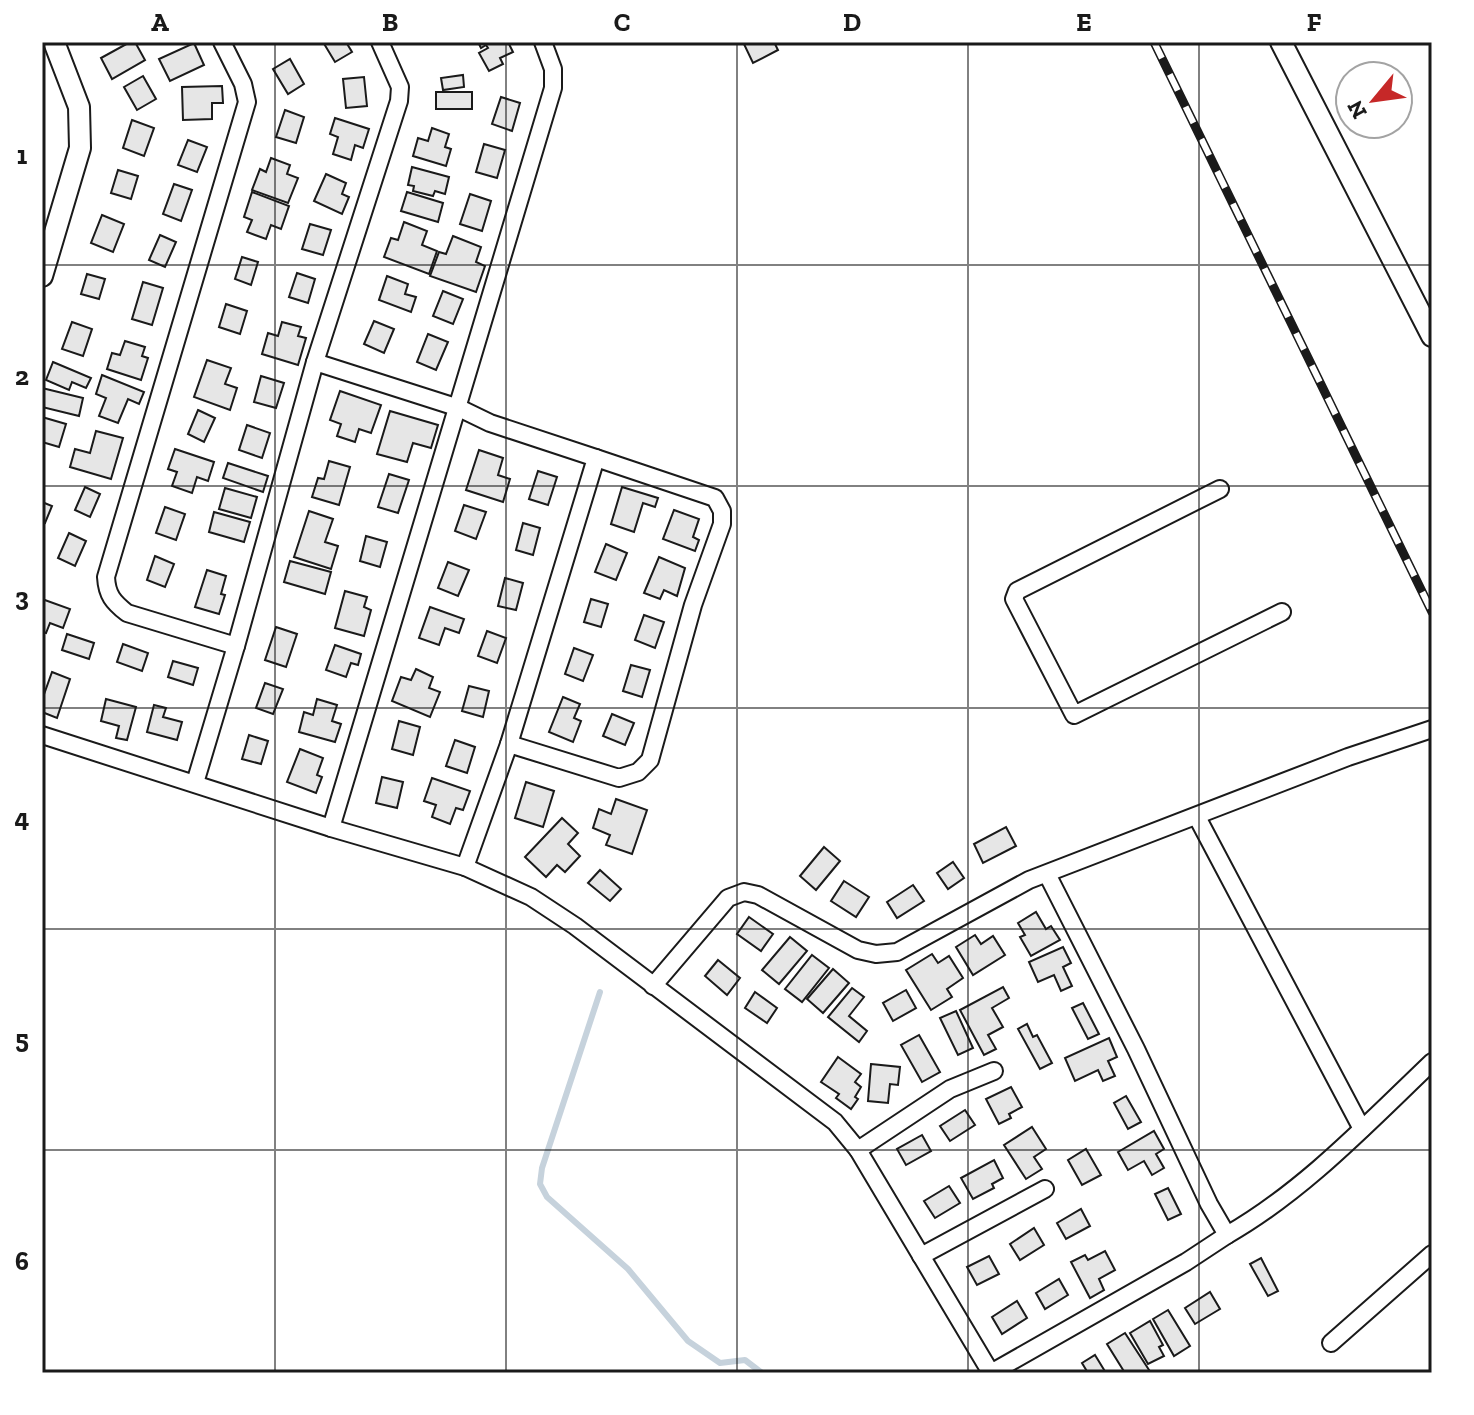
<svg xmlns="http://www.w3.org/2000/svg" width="1474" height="1415" font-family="'Zilla Slab',serif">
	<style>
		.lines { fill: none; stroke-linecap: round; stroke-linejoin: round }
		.stream { stroke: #c6d2dc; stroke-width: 6 }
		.building { fill: #e6e6e6; stroke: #1a1a1a; stroke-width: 2 }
		.minor-casing { stroke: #1a1a1a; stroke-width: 20 }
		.tertiary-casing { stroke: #1a1a1a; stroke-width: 24 }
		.minor { stroke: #fff; stroke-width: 16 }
		.tertiary { stroke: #fff; stroke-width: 20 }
		.rail-casing { stroke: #1a1a1a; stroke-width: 9 }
		.rail { stroke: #fff; stroke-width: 6; stroke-dasharray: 18; stroke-linecap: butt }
		.grid { fill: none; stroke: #1a1a1a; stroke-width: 2; stroke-opacity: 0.55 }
		.neatline { fill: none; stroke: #1a1a1a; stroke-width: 3 }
		.grid-label { font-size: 26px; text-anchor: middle; font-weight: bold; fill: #1a1a1a }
	</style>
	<rect width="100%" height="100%" fill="#fff"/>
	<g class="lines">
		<polyline class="stream" points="600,992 542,1168 540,1184 547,1197 628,1269 688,1341 720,1363 745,1360 762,1373"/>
	</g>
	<g class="building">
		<polygon points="130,42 135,42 145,60 112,79 101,58"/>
		<polygon points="323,42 346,42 352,52 335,62"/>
		<polygon points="478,42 508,42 513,52 500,58 503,64 489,71 479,53 488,48 486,45 481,48"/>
		<polygon points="743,42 774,42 778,50 753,63"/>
		<polygon points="194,43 204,65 170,81 159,59"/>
		<polygon points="290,59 304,84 288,94 273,69"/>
		<polygon points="463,75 464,87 443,90 441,78"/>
		<polygon points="143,76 156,99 137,110 124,87"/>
		<polygon points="364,77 367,106 346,108 343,79"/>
		<polygon points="222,86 223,103 212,103 212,119 183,120 182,87"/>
		<rect x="436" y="92" width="36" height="17"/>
		<polygon points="501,97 520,103 512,131 492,124"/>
		<polygon points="285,110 304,117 296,143 276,137"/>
		<polygon points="335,118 369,129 363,148 355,145 351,160 333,154 338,137 330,134"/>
		<polygon points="132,120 154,128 144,156 123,148"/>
		<polygon points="432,128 449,134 445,147 451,149 446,166 413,156 418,138 428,141"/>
		<polygon points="188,140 207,147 197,172 178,165"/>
		<polygon points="484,144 505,150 497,178 476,172"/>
		<polygon points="271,158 290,165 287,174 298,178 288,203 252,190 260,169 266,172"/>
		<polygon points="412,167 449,177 445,194 435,191 433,196 413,191 414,186 408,185"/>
		<polygon points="118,170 138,176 131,199 111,193"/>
		<polygon points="326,174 346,183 342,194 349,197 342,214 314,201"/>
		<polygon points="174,184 192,190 181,221 163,214"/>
		<polygon points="252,192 289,206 281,229 271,225 266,239 247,232 252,220 244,217"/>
		<polygon points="407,192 443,203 438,222 401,211"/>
		<polygon points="470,194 491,201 482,231 460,224"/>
		<polygon points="102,215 124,224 113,252 91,243"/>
		<polygon points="404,222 427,231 422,245 437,251 429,274 384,257 391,238 398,240"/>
		<polygon points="310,224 331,230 323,255 302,249"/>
		<polygon points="160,235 176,242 165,267 149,260"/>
		<polygon points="453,236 481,247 476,262 485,266 476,292 430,276 439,252 446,254"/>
		<polygon points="242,257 258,262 251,285 235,279"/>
		<polygon points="297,273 315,279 308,303 289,297"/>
		<polygon points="87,274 105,279 99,299 81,294"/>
		<polygon points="387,276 408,284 405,294 416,297 411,312 379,300"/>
		<polygon points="143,282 163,288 152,325 132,319"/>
		<polygon points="443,291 463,299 453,324 433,316"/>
		<polygon points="226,304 247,311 240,334 219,327"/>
		<polygon points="374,321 394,329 384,353 364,344"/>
		<polygon points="72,322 92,329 83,356 62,349"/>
		<polygon points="282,322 301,327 298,336 306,338 298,365 262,354 268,333 278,336"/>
		<polygon points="428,334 448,342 436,370 417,362"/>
		<polygon points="125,341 145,347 142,356 148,358 141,380 107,369 112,353 120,355"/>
		<polygon points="207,360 231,368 225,384 237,388 230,410 194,397"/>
		<polygon points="53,362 91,378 86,388 72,382 69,390 46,380"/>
		<polygon points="102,375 144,392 139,404 128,399 118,423 99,416 106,398 96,394"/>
		<polygon points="261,376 284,383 276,408 254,402"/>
		<polygon points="42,388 83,398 79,416 42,407"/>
		<polygon points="340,391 381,405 371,433 359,429 355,442 337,436 341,424 330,420"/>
		<polygon points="198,410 215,418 204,442 188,434"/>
		<polygon points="390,411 438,425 431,448 413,443 407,462 377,454"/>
		<polygon points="42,417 66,424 59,447 42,442"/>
		<polygon points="247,425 270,433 262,458 239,450"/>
		<polygon points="96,431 123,438 111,479 70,467 75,449 90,453"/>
		<polygon points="175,449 214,462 208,481 197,477 192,493 172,486 177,472 168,469"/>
		<polygon points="479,450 503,458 498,475 510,479 503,502 466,490"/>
		<polygon points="329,461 350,467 339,505 312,497 318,478 324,479"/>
		<polygon points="228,463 268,476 263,492 223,478"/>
		<polygon points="538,471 557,477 548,505 529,499"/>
		<polygon points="389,474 409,480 398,513 378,507"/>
		<polygon points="85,487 100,494 90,517 75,510"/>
		<polygon points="622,487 658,498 655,507 643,503 634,532 611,524"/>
		<polygon points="225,488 257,497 251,518 219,509"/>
		<polygon points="42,502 52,506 45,523 42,522"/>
		<polygon points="464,505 486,512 476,539 455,531"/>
		<polygon points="165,507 185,514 176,540 156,533"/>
		<polygon points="674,510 699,519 693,537 699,540 695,551 663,539"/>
		<polygon points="309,511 333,519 325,542 338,546 331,569 294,557"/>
		<polygon points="214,512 250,522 244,542 209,532"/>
		<polygon points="523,523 540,528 533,555 516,550"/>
		<polygon points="69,533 86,541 75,566 58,558"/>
		<polygon points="366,536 387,542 380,567 360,561"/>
		<polygon points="606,544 627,553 616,580 595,572"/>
		<polygon points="155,556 174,564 165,587 147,580"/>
		<polygon points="659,557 685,568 677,596 664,590 660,599 644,593"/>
		<polygon points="290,561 331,572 325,594 284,582"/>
		<polygon points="448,562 469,570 458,596 438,588"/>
		<polygon points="207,570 226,576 221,594 225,595 219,614 195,607"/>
		<polygon points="505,578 523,583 516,610 498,606"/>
		<polygon points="345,591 367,597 364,607 371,610 364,636 335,628"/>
		<polygon points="42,599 70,609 63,628 50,623 46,633 42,632"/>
		<polygon points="591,599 608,604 601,627 584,622"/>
		<polygon points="430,607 464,619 459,633 445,628 439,645 419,638"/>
		<polygon points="644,615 664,622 655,648 635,640"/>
		<polygon points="276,627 297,634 286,667 265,660"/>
		<polygon points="487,631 506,638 497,663 478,656"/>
		<polygon points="67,634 94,643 89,659 62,650"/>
		<polygon points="123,644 148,653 142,671 117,662"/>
		<polygon points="335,645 361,654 358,665 351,663 346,677 326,670"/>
		<polygon points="574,648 593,655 583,681 565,674"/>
		<polygon points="173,661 198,668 193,685 168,677"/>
		<polygon points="631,665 650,670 642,697 623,691"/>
		<polygon points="416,669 433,677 429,688 440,692 430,717 392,701 401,677 411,680"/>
		<polygon points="52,672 70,679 57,718 42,712 42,700"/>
		<polygon points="265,683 283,689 273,714 256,708"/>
		<polygon points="469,686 489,691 483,717 462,711"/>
		<polygon points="563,697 580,704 574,718 581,721 573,742 549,732"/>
		<polygon points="106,699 136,707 127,740 116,738 119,726 101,721"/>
		<polygon points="317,699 337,705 332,721 341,724 335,742 299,732 304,712 313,715"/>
		<polygon points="154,705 166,708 163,717 182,722 177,740 147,732"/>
		<polygon points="612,714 634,723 625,745 603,736"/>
		<polygon points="399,721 420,727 413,755 392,749"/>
		<polygon points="249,735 268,741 261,764 242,759"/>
		<polygon points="455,740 475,747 467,773 446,766"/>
		<polygon points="300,749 323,758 317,775 322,777 316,793 287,782"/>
		<polygon points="382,777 403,782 397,808 376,803"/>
		<polygon points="432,778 470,791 463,810 456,808 450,824 432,817 436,805 424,801"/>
		<polygon points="526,782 554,791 543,827 515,818"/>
		<polygon points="616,799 647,810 632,854 606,845 610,835 593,828 599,809 611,814"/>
		<polygon points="562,818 578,833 568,844 580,856 565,872 557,865 546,877 525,857"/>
		<polygon points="1006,827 1016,846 983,863 974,844"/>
		<polygon points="824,847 840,861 816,890 800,876"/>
		<polygon points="953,862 964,878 948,889 937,873"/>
		<polygon points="600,870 621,889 610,901 588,883"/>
		<polygon points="844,881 869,897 856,917 831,901"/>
		<polygon points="913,885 924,901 897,918 887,902"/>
		<polygon points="1036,912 1046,929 1051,926 1060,940 1031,956 1020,937 1025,935 1018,923"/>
		<polygon points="749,917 773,934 761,951 737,934"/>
		<polygon points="975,935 981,944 993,936 1005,955 973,975 956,947"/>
		<polygon points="790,937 807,951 779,984 762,970"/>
		<polygon points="1063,947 1071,963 1063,967 1072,986 1061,991 1054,975 1038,982 1029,962"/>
		<polygon points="932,954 938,963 949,956 963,978 947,989 952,997 931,1010 906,970"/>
		<polygon points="812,955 829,968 802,1002 785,989"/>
		<polygon points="718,960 740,978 727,995 705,976"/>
		<polygon points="833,969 849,983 823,1013 807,999"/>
		<polygon points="1003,987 1009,998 992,1008 1003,1027 988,1035 996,1049 984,1055 960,1010"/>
		<polygon points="852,988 864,997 849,1016 867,1031 859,1042 828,1017"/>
		<polygon points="906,990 916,1008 893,1021 883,1003"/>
		<polygon points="755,992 777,1008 767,1023 745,1008"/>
		<polygon points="1083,1003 1099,1034 1088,1039 1072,1008"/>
		<polygon points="956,1011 973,1048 958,1055 940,1018"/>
		<polygon points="1027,1024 1033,1037 1037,1035 1052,1063 1040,1069 1018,1029"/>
		<polygon points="919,1035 940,1072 922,1082 901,1045"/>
		<polygon points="1109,1038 1117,1057 1108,1061 1115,1076 1103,1081 1098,1070 1075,1081 1065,1058"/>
		<polygon points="838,1057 861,1074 855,1082 861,1087 855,1097 858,1099 851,1109 836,1098 839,1094 821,1082"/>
		<polygon points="871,1064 900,1067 898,1085 890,1084 888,1103 868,1101"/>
		<polygon points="1011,1087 1022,1107 1009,1114 1011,1118 999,1124 986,1099"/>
		<polygon points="1126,1096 1141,1122 1128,1129 1114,1103"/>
		<polygon points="965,1110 975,1125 950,1141 940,1126"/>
		<polygon points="1032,1127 1046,1149 1034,1157 1042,1169 1026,1179 1004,1145"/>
		<polygon points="1154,1131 1164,1149 1156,1154 1164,1168 1152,1175 1144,1161 1128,1170 1118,1152"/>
		<polygon points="922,1135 931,1151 906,1165 897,1149"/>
		<polygon points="1086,1149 1101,1175 1082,1185 1068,1160"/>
		<polygon points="994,1160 1003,1178 992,1184 994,1188 973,1199 961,1178"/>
		<polygon points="949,1186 960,1203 935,1218 924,1201"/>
		<polygon points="1168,1188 1181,1214 1168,1220 1155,1194"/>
		<polygon points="1081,1209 1090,1226 1066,1239 1057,1223"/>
		<polygon points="1034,1228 1044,1245 1020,1260 1010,1244"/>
		<polygon points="1105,1251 1115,1270 1099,1279 1104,1290 1090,1298 1071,1262 1085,1255 1088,1260"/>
		<polygon points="989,1256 999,1274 977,1285 967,1267"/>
		<polygon points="1261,1258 1278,1291 1268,1296 1250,1264"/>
		<polygon points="1059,1279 1068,1295 1045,1309 1036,1293"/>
		<polygon points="1210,1292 1220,1309 1195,1324 1185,1308"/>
		<polygon points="1017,1301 1027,1318 1002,1334 992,1317"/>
		<polygon points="1168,1310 1190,1346 1174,1356 1153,1319"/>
		<polygon points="1150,1321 1163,1345 1159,1347 1164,1356 1148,1364 1130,1333"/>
		<polygon points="1125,1333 1151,1373 1125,1373 1107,1344"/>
		<polygon points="1095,1355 1106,1373 1088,1373 1082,1363"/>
	</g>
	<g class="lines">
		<g class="minor-casing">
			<g id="minor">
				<polyline points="315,362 459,408 490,423 596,458 509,744 465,867"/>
				<polyline points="1220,489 1017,591 1014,599 1074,715 1282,612"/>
				<polyline points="236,646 315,362 399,101 400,87 380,42"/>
				<polyline points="42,735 331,828 465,867 531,897 575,926 835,1122 858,1150 991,1373 1186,1262 1227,1235 1209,1204 1136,1049 1047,874"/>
				<polyline points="509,744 619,778 638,772 650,760 693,605 722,524 722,511 715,498 596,458"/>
				<path d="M195 783 236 646 127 613C113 602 107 595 106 577L247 102 243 84 222 42"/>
				<polyline points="1197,817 1362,1129"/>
				<polyline points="331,828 553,88 553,69 543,42"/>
				<polyline points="653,986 728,898 744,892 758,895 858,950 876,954 897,952 1029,880 1348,757 1432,729"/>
				<polyline points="858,1150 950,1089 994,1071"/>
				<path d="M1227 1235C1304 1191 1368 1123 1432 1062"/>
				<polyline points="921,1256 1045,1189"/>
				<polyline points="1331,1343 1432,1254"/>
			</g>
		</g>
		<g class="tertiary-casing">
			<g id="tertiary">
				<polyline points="1281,42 1432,336"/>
				<polyline points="42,276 80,148 79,107 54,42"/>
			</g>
		</g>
		<use href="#minor" class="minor"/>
		<use href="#tertiary" class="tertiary"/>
		<g class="rail-casing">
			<polyline id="rail" points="1154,42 1432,612"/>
		</g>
		<use href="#rail" class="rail"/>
	</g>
	<path class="grid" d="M275 42V1373M506 42V1373M737 42V1373M968 42V1373M1199 42V1373M42 265H1432M42 486H1432M42 708H1432M42 929H1432M42 1150H1432"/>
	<rect width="1474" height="1415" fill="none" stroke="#ffffff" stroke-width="88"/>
	<g transform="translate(1374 100) rotate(241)"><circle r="38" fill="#ffffff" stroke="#a3a3a3" stroke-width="2"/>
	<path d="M0-6L14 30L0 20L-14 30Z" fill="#c62828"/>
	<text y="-12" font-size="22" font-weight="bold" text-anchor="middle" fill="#1a1a1a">N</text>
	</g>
	<rect x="44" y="44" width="1386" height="1327" class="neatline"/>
	<g class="grid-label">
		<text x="160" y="31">A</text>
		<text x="390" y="31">B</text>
		<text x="622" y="31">C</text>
		<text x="852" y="31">D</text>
		<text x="1084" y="31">E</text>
		<text x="1314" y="31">F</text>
		<text x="22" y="164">1</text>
		<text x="22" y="385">2</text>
		<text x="22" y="606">3</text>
		<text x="22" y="827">4</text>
		<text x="22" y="1048">5</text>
		<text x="22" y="1270">6</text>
	</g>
</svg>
